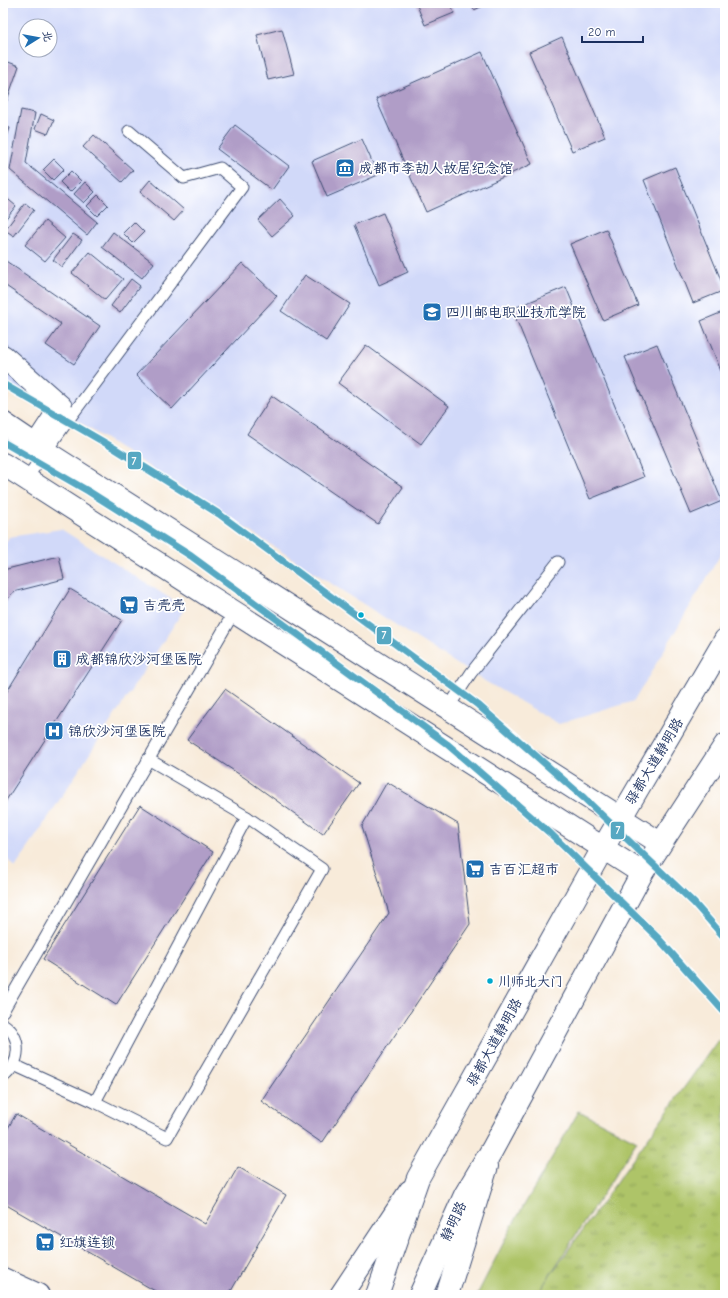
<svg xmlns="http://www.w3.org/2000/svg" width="728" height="1298" font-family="'Comic Neue','LXGW WenKai TC',sans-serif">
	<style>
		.built { fill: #d1d9f9; fill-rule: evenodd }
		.grass { fill: url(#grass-tufts); stroke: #647a63 }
		.green { fill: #aec468; stroke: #647a63 }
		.building { fill: #b09dc7 }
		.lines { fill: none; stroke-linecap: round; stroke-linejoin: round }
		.lane-casing { stroke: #3c4b71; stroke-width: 13 }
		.street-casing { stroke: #3c4b71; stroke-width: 24 }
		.secondary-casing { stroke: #3c4b71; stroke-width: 24 }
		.primary-casing { stroke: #3c4b71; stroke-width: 24 }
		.lane { stroke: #fff; stroke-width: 11 }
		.street { stroke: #fff; stroke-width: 22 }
		.secondary { stroke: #fff; stroke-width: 22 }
		.primary { stroke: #fff; stroke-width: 22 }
		.metro-1-casing { stroke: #fff; stroke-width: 10 }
		.metro-1 { stroke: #56a8c2; stroke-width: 7 }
		.bus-dot { fill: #00a9ce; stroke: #fff; stroke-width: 1.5 }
		.labels { text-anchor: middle; stroke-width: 3.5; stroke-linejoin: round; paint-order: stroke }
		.bus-label { font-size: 13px; fill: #1b2f5e; stroke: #fff; text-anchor: start }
		.poi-label { font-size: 14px; fill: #1b2f5e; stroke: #fff; text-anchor: start }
		.street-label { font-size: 14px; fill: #1b2f5e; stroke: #fff }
		.line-badge { stroke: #fff; stroke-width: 1.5 }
		.badge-label { font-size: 11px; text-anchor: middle; font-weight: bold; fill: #fff }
	</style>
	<defs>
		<pattern id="grass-tufts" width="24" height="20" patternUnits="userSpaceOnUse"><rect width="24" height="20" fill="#aec468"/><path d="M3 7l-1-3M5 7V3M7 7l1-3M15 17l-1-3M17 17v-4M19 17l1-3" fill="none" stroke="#8da059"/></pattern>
	</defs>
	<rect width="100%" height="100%" fill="#fff"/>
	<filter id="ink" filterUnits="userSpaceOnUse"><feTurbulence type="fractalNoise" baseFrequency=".025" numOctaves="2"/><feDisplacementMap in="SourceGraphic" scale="8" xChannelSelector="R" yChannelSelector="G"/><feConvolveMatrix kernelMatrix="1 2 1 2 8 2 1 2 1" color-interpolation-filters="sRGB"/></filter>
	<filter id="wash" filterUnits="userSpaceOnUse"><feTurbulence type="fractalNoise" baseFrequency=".012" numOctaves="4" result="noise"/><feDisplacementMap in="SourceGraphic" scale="16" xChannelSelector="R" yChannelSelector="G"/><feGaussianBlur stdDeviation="0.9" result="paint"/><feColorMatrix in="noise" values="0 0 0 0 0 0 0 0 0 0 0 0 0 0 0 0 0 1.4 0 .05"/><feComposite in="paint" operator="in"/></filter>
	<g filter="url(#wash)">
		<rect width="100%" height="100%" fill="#f8ebda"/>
		<g class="built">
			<path d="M3 3H725V547L634 701 559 724 471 673 65 413 3 384V43L9 26 3 23ZM26 26H50V50H26Z"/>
			<polygon points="61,529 185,608 15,868 3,854 3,547 9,537"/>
		</g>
		<polygon class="grass" points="718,1040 725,1046 725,1295 539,1295 544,1284"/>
		<polygon class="green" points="579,1111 637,1141 544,1284 539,1295 477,1295 512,1226"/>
		<g id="blocks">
			<g class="building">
				<polygon points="416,3 450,3 454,13 425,25"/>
				<polygon points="471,3 490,3 474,10"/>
				<polygon points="282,29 294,74 268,80 257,35"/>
				<polygon points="562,37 605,137 572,151 529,52"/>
				<polygon points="482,52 532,164 426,212 376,99"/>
				<polygon points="3,60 19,66 5,106 3,106"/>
				<polygon points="21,110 35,113 26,163 97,222 87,235 10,170"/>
				<polygon points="41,114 54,120 48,134 35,129"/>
				<polygon points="235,125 289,166 272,190 217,149"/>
				<polygon points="3,126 10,128 3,148"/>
				<polygon points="94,135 133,170 122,182 83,147"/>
				<polygon points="362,139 378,175 327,197 312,161"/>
				<polygon points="54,159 64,169 53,180 43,170"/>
				<polygon points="675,167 725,290 693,303 644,180"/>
				<polygon points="71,171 81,181 70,192 60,182"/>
				<polygon points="150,180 184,210 174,221 140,192"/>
				<polygon points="85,182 95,192 84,203 74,194"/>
				<polygon points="3,195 16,206 3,222"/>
				<polygon points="98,195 108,205 97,216 87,206"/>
				<polygon points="280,199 295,216 272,236 258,220"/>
				<polygon points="25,203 34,210 14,236 5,230"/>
				<polygon points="383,213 408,272 379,285 354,225"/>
				<polygon points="45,221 65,238 45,261 25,245"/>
				<polygon points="134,222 144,232 133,243 123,233"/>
				<polygon points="606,229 638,305 603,320 570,244"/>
				<polygon points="113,232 154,263 142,278 102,247"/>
				<polygon points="73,234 82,240 62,267 53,260"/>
				<polygon points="90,252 123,279 105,300 72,273"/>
				<polygon points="3,259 100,326 74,364 46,345 61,324 3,284"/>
				<polygon points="242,263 277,296 172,409 136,375"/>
				<polygon points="305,275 350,304 326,341 281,311"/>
				<polygon points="131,279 140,286 120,313 111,306"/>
				<polygon points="566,287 644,477 590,499 512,309"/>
				<polygon points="725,311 725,381 701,321"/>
				<polygon points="657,344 722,501 691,514 625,357"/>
				<polygon points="366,345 449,406 421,444 338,383"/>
				<polygon points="272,396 403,487 378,524 247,434"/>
				<polygon points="59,556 64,579 13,592 3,606 3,570"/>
				<polygon points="70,589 122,620 3,805 3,698"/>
				<polygon points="225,689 359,783 323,834 245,778 187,740"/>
				<polygon points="387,782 458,824 470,924 322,1143 261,1101 389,913 362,826"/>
				<polygon points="140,805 213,852 116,1005 43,959"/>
				<polygon points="16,1114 205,1224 238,1167 286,1195 231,1291 212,1295 162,1295 3,1203 3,1137"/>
			</g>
		</g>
	</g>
	<g filter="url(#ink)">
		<use href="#blocks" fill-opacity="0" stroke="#3c4b71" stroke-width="1"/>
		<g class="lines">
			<g class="lane-casing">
				<g id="lane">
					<polyline points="26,479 72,415 242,187 220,168 184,178 129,131"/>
					<polyline points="448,708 471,673 558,562"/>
					<polyline points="3,1011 234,612"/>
					<path d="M3 1024C23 1036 21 1064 3 1077"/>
					<polyline points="14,1065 95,1102 247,817 148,759"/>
					<polyline points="95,1102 167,1138 322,869 247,817"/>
				</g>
			</g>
			<g class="street-casing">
				<g id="street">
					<polyline points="3,356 61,407 36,445"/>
					<polyline points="3,1279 38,1295"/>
				</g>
			</g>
			<g class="secondary-casing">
				<g id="secondary">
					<polyline points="3,423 46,452 660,843"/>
					<polyline points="3,464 642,873"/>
					<polyline points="341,1295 410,1191"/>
					<polyline points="447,1295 487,1166"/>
				</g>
			</g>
			<g class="primary-casing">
				<g id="primary">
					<polyline points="377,1295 418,1178 603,848 725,640"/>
					<polyline points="420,1295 465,1195 492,1150 642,873 725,745"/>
				</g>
			</g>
			<use href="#lane" class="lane"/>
			<use href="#street" class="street"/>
			<use href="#secondary" class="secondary"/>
			<use href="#primary" class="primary"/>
			<g class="metro-1-casing">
				<g id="metro-1">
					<polyline points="3,384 114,448 219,514 478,705 584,798 694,903 725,938"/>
					<polyline points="3,442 88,491 191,556 447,744 551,834 658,938 725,1013"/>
				</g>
			</g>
			<use href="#metro-1" class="metro-1"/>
		</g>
	</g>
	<defs>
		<g id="museum-square" transform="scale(1)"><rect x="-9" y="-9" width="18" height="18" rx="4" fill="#1f6fb2" stroke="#fff"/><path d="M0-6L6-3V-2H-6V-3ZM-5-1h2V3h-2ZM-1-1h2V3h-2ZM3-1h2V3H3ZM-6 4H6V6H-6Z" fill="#fff"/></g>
		<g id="university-square" transform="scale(1)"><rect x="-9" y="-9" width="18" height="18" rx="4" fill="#1f6fb2" stroke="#fff"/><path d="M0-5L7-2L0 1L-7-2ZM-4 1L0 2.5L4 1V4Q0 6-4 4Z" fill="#fff"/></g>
		<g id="supermarket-square" transform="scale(1)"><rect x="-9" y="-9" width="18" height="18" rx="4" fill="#1f6fb2" stroke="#fff"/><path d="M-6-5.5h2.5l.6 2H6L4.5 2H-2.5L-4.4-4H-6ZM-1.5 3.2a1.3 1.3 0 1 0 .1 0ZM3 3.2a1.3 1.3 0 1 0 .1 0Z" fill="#fff"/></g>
		<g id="building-square" transform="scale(1)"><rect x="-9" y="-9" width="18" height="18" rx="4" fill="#1f6fb2" stroke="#fff"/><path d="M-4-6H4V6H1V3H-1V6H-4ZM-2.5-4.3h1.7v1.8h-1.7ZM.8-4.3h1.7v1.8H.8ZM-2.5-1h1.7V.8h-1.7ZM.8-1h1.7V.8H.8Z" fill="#fff"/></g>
		<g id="hospital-square" transform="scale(1)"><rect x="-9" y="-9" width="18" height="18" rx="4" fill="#1f6fb2" stroke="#fff"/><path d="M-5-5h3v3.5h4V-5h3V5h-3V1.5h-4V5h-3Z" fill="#fff"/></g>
	</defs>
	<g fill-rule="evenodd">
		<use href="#museum-square" x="345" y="168"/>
		<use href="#university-square" x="432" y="312"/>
		<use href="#supermarket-square" x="129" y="605"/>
		<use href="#building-square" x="62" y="659"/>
		<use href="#hospital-square" x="54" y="731"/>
		<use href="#supermarket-square" x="475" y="869"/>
		<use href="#supermarket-square" x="45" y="1242"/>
	</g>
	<g class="bus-dot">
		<circle cx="361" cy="615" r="3.5"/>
		<circle cx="490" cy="981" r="3.5"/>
	</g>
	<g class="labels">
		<g class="bus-label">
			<text x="498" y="986">川师北大门</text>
		</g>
		<g class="poi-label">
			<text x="359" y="173">成都市李劼人故居纪念馆</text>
			<text x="446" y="317">四川邮电职业技术学院</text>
			<text x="143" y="610">吉壳壳</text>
			<text x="76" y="664">成都锦欣沙河堡医院</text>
			<text x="68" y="736">锦欣沙河堡医院</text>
			<text x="489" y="874">吉百汇超市</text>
			<text x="59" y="1247">红旗连锁</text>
		</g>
		<g class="street-label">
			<text transform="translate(654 761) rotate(-59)" y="5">驿都大道静明路</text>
			<text transform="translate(494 1042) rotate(-61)" y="5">驿都大道静明路</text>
			<text transform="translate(453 1221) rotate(-65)" y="5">静明路</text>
		</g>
	</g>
	<g class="line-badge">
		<rect x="127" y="451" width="15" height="19" rx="4" fill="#56a8c2"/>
		<rect x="376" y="626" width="16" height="19" rx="4" fill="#56a8c2"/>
		<rect x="610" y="821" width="15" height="19" rx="4" fill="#56a8c2"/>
	</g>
	<g class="badge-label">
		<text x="134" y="465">7</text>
		<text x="384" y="639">7</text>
		<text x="618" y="834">7</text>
	</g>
	<rect width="728" height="1298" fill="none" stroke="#fff" stroke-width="16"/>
	<g transform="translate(38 38) rotate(79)"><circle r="19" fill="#ffffff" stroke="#a4acbf"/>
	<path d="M0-3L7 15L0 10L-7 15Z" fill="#1f6fb2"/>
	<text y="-6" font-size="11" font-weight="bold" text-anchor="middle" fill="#1b2f5e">北</text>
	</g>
	<path d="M582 36v6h61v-6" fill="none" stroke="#1b2f5e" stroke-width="2"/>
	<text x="588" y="36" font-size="12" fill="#1b2f5e" stroke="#ffffff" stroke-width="3" paint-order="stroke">20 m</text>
</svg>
